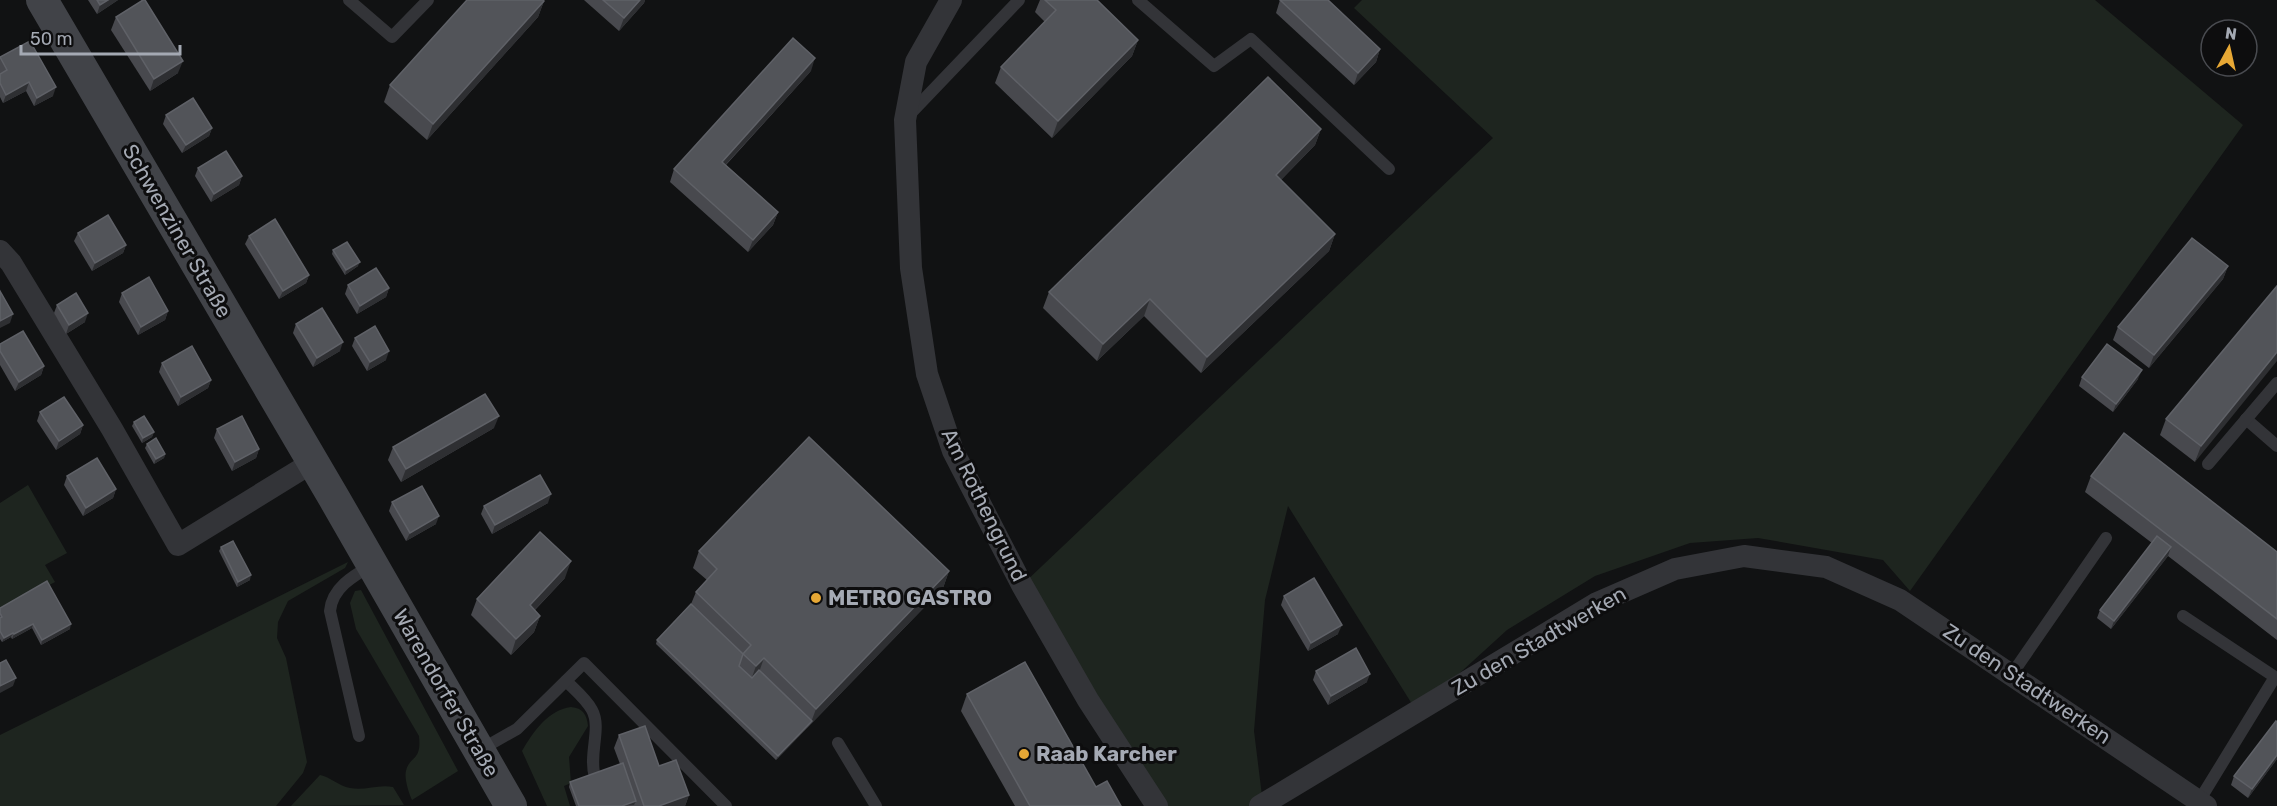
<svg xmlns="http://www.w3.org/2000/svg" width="2277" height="806" font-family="Rubik,sans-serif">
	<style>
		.green { fill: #1e251f }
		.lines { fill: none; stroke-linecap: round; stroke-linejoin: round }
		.service { stroke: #333438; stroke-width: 12 }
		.minor { stroke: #333438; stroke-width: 22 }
		.secondary { stroke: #414348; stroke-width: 32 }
		.wall { fill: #48494e }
		.shaded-wall { fill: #2e2f32 }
		.building { fill: #525459; stroke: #5f6167; stroke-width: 1.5 }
		.poi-dot { fill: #e7a835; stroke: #0d0d0e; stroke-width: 2 }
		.labels { text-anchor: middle; stroke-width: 6; stroke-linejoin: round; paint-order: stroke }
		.street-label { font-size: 21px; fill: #a4a9b3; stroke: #0d0d0e }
		.poi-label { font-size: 21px; font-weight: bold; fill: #a4a9b3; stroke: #0d0d0e; text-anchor: start }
	</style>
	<rect width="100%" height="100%" fill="#111213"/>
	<g class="green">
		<polygon points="1362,0 2095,0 2243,125 1910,591 1883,560 1758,538 1690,543 1595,576 1507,630 1417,712 1288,506 1265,600 1254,731 1263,804 1260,806 1158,806 1022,585 1493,138 1354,8"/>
		<polygon points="28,485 67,553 45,565 55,582 0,611 0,503"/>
		<polygon points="348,562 345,568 288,601 278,622 277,638 286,658 307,762 303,773 276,806 0,806 0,735"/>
		<path d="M361 590 458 771 412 800C409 794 404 778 406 771 409 756 422 762 419 736L356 629 350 603 355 591Z"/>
		<path d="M571 707C583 708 587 715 588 726L569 757 571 783 564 786 570 806H547L522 751C533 732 548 710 571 707Z"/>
		<path d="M320 775C330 777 339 786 350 788 365 791 378 784 393 787L404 805 291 806Z"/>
	</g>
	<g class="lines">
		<g class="service">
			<polyline points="349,0 392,37 428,0"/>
			<polyline points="1138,0 1214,66 1251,39 1389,169"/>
			<polyline points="910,114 1019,0"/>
			<polyline points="2246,419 2277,446"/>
			<polyline points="2208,464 2277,383"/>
			<polyline points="2183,616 2275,677 2199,801"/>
			<polyline points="2012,674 2106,538"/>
			<path d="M566 681C575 690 586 699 592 710 602 728 588 755 595 777"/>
			<path d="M359 736 330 611C332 588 353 576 372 565"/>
			<polyline points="838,743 876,806"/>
			<polyline points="480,750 517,729 584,663 726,806"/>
		</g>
		<g class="minor">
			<polyline points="951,0 916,62 905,120 911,268 927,374 953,451 1022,585 1088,700 1157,806"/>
			<polyline points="0,251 11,263 112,429 178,545 313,462"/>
			<polyline points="1260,806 1597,603 1675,569 1744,556 1826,567 1900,600 2206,806"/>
		</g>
		<polyline class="secondary" points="42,0 334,498 511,806"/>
	</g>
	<g class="wall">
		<polygon points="88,0 118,0 97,14"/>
		<polygon points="584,0 645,0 644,3 619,31"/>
		<polygon points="1040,0 1097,0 1138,40 1132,56 1052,138 995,83 1001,67 1045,22 1035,12"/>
		<polygon points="1280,0 1380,49 1376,62 1354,85 1276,13"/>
		<polygon points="544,1 538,17 427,140 384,102 390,85"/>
		<polygon points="116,17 178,73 150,91 111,30"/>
		<polygon points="0,57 53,96 34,106 26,91 3,103 0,97"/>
		<polygon points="811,71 726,165 778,212 773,225 748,252 670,182 674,169"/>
		<polygon points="166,115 212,128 209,136 182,153 163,124"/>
		<polygon points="1321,129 1315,145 1281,180 1335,234 1329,251 1201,373 1144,316 1097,361 1043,308 1049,292"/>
		<polygon points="198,168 242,176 239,185 211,202 195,176"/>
		<polygon points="78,233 126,245 123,253 92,271 74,241"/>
		<polygon points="249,236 309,275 306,283 279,299 245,244"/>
		<polygon points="333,250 358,266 345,275 332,254"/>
		<polygon points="2228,266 2223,279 2149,368 2113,340 2118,327"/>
		<polygon points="348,285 389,288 386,297 357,314 345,294"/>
		<polygon points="2277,286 2195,462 2160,435 2166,419"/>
		<polygon points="122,293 168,311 165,320 138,335 119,302"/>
		<polygon points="57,305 85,322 66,334 54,313"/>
		<polygon points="296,324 340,351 313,367 293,333"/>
		<polygon points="355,338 386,360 367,371 352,346"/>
		<polygon points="0,344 44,366 41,375 15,391 0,365"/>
		<polygon points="162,363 211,380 208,388 178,406 159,372"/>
		<polygon points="2082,377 2138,379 2113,412 2079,386"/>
		<polygon points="40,412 83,425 80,434 56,450 37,421"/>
		<polygon points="134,422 154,432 152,437 142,443 132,426"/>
		<polygon points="494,428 401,482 388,460 393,447"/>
		<polygon points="217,429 259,449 256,458 232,471 214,438"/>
		<polygon points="147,444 165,454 164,458 154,464 145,448"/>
		<polygon points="67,476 116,489 113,498 83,516 64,485"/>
		<polygon points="2091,476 2277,552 2277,640 2168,556 2111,629 2097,618 2100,610 2152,543 2085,492"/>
		<polygon points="392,502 436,524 406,541 389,511"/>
		<polygon points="548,503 492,534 481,514 484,506"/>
		<polygon points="221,547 250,580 237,587 219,551"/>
		<polygon points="699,551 949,571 943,588 776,760 656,644 657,640 691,604 696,592 707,580 693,568"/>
		<polygon points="565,578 535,610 540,616 534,632 511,655 471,615 477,599"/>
		<polygon points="1284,596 1338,634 1308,651 1281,605"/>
		<polygon points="0,608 70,629 41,645 32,628 12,639 11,637 2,642 0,639"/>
		<polygon points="1316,671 1367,682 1328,705 1313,680"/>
		<polygon points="967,694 1096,787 1121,806 1015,806 961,711"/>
		<polygon points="2277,722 2277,759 2248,798 2231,785 2234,776"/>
		<polygon points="619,735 659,766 689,795 685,806 576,806 569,787 570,782 620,764 614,748"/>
	</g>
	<g class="shaded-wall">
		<polygon points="108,0 118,0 97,14 100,5"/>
		<polygon points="640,0 645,0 644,3 619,31 624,18"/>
		<polygon points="544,1 538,17 427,140 433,124"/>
		<polygon points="1138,40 1132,56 1052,138 1058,121"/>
		<polygon points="1380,49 1376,62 1354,85 1358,73"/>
		<polygon points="815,58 811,71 717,174 722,162"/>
		<polygon points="183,61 178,73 150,91 154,79"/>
		<polygon points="29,82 26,91 3,103 6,95"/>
		<polygon points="56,87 53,96 34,106 37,98"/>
		<polygon points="212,128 209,136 182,153 186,145"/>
		<polygon points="1321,129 1315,145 1270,191 1276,175"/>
		<polygon points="242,176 239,185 211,202 214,194"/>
		<polygon points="778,212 773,225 748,252 753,240"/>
		<polygon points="1335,234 1329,251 1201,373 1207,357"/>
		<polygon points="126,245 123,253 92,271 95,263"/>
		<polygon points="360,262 358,266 345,275 346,270"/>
		<polygon points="2228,266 2223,279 2149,368 2154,355"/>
		<polygon points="309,275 306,283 279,299 283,291"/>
		<polygon points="389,288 386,297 357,314 360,306"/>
		<polygon points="1150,299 1144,316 1097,361 1103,344"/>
		<polygon points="168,311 165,320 138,335 141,327"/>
		<polygon points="88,313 85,322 66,334 69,325"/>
		<polygon points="13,314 10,323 0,328 0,321"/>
		<polygon points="343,342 340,351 313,367 317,358"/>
		<polygon points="389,351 386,360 367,371 370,362"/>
		<polygon points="2277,352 2277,361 2195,462 2201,446"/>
		<polygon points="44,366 41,375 15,391 19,382"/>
		<polygon points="2142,370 2138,379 2113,412 2116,404"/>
		<polygon points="211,380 208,388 178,406 181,397"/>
		<polygon points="499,416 494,428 401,482 406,469"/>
		<polygon points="83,425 80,434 56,450 59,441"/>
		<polygon points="154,432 152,437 142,443 143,438"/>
		<polygon points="259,449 256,458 232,471 235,462"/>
		<polygon points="165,454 164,458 154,464 156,459"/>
		<polygon points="116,489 113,498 83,516 86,508"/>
		<polygon points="551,494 548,503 492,534 495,525"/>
		<polygon points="439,516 436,524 406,541 410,533"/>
		<polygon points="2171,547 2168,556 2111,629 2114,621"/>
		<polygon points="571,561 565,578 524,621 530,605"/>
		<polygon points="949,571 943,588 810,725 816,709"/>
		<polygon points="251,575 250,580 237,587 238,582"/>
		<polygon points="540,616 534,632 511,655 516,639"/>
		<polygon points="33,624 32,628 12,639 14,634"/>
		<polygon points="71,624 70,629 41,645 42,640"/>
		<polygon points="1342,625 1338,634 1308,651 1311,643"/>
		<polygon points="13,633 11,637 2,642 4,638"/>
		<polygon points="764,658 758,675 750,683 756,666"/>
		<polygon points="1370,674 1367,682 1328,705 1331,696"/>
		<polygon points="16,678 13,686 0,693 0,686"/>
		<polygon points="812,721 810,725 776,760 778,756"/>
		<polygon points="2277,755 2277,759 2248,798 2252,789"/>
		<polygon points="689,795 685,806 659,806"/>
		<polygon points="636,801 634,805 622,806"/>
	</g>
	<g class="building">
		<polygon points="97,0 108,0 100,5"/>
		<polygon points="143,0 145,0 183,61 154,79 116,17"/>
		<polygon points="467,0 543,0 544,1 433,124 390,85"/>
		<polygon points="603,0 640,0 624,18"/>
		<polygon points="1045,0 1097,0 1138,40 1058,121 1001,67 1056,10"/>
		<polygon points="1280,0 1328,0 1380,49 1358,73"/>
		<polygon points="793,38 815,58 722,162 778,212 753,240 674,169"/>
		<polygon points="30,41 56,87 37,98 29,82 6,95 0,83 0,74 7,70 0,57"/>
		<polygon points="1268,77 1321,129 1276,175 1335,234 1207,357 1150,299 1103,344 1049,292"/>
		<polygon points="193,98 212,128 186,145 166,115"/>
		<polygon points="226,151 242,176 214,194 198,168"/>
		<polygon points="108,215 126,245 95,263 78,233"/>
		<polygon points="275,219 309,275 283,291 249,236"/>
		<polygon points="2192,238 2228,266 2154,355 2118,327"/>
		<polygon points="347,242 360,262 346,270 333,250"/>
		<polygon points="376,268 389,288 360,306 348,285"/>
		<polygon points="149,277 168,311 141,327 122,293"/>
		<polygon points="2277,286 2277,352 2201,446 2166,419"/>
		<polygon points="0,291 13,314 0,321"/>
		<polygon points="76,293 88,313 69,325 57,305"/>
		<polygon points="322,308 343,342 317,358 296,324"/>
		<polygon points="375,326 389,351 370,362 355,338"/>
		<polygon points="23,331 44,366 19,382 0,351 0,344"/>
		<polygon points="2107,344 2142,370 2116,404 2082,377"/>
		<polygon points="192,346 211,380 181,397 162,363"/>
		<polygon points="485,394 499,416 406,469 393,447"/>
		<polygon points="64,397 83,425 59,441 40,412"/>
		<polygon points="144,416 154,432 143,438 134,422"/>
		<polygon points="242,416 259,449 235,462 217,429"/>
		<polygon points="2124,433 2277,552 2277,619 2091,476"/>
		<polygon points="809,437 949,571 816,709 764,658 756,666 743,654 751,645 696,592 717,569 699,551"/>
		<polygon points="156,438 165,454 156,459 147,444"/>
		<polygon points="97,458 116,489 86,508 67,476"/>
		<polygon points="540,475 551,494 495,525 484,506"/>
		<polygon points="422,486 439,516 410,533 392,502"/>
		<polygon points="540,532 571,561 530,605 540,616 516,639 477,599"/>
		<polygon points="2157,536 2171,547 2114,621 2100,610"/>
		<polygon points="233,541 251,575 238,582 221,547"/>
		<polygon points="1314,578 1342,625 1311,643 1284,596"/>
		<polygon points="47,581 71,624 42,640 33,624 14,634 13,633 4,638 0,631 0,618 2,617 0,613 0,608"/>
		<polygon points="691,604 743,654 739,666 752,678 759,670 812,721 778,756 657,640"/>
		<polygon points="1356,648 1370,674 1331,696 1316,671"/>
		<polygon points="6,660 16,678 0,686 0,663"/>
		<polygon points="1025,662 1096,787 1107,781 1121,806 1030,806 967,694"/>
		<polygon points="2276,721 2277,722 2277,755 2252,789 2234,776"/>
		<polygon points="645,726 659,766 676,760 689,795 659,806 644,806 619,735"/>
		<polygon points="623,763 636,801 622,806 579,806 570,782"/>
	</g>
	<g class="poi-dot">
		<circle cx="816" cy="598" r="6"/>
		<circle cx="1024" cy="754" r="6"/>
	</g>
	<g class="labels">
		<g class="street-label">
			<text transform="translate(177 231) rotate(60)" y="7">Schwenziner Straße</text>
			<text transform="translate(984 505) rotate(64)" y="7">Am Rothengrund</text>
			<text transform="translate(1539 641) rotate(-30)" y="7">Zu den Stadtwerken</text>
			<text transform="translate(2027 684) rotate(34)" y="7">Zu den Stadtwerken</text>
			<text transform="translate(446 693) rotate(60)" y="7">Warendorfer Straße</text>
		</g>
		<g class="poi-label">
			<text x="828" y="605">METRO GASTRO</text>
			<text x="1036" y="761">Raab Karcher</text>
		</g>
	</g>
	<g transform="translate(2229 48) rotate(8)"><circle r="28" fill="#0d0d0e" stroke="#494b50" stroke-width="1.5"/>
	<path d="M0-4.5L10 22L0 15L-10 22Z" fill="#e7a835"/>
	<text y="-9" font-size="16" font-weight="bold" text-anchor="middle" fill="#a4a9b3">N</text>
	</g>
	<path d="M21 45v9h159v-9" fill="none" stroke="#a4a9b3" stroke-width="3"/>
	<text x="30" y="45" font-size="18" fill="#a4a9b3" stroke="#0d0d0e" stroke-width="4.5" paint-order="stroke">50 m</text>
</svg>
